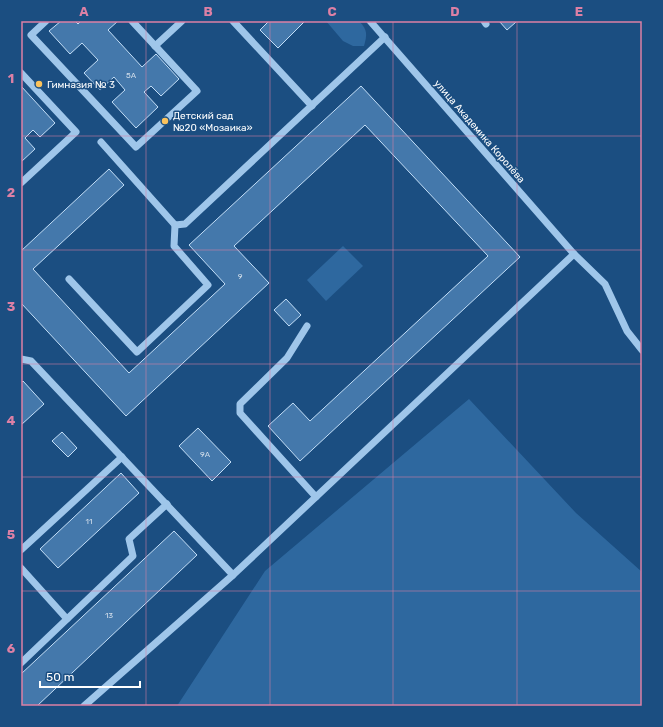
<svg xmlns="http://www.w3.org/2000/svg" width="663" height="727" font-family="Rubik,sans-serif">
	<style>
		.green { fill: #2e689f }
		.building { fill: #4478ab; stroke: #c3def7 }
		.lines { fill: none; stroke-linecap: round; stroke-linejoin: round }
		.minor { stroke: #9fc6ea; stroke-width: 7 }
		.grid { fill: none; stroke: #dd80a5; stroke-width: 1; stroke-opacity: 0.55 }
		.poi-dot { fill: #fbc35c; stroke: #1b4e81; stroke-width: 1.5 }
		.labels { text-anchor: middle; stroke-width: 3; stroke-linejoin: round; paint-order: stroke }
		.number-label { font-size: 8px; fill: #d0ddea }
		.poi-label { font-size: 10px; fill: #fff; stroke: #1b4e81; text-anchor: start }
		.street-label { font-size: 10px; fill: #fff; stroke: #1b4e81 }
		.neatline { fill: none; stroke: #dd80a5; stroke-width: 1.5 }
		.grid-label { font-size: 13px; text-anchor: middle; font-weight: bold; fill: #dd80a5 }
	</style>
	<rect width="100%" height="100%" fill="#1b4e81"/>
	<g class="green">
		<path d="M326 21H359C368 30 367 35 364 46H353L343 41Z"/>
		<polygon points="343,246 363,266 326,301 307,280"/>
		<polygon points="469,399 576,513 642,572 642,706 177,706 265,571"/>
	</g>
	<g class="building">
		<polygon points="61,21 75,21 78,24 81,21 118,21 108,30 142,67 156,54 179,79 161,96 151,86 144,92 158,107 136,128 112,102 125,90 114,77 100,90 84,73 98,60 82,43 70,54 49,31"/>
		<polygon points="269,21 305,21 278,48 260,30"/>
		<polygon points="499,21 515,21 516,22 507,30"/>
		<polygon points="21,86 55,123 40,137 33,130 25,138 35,149 21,162"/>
		<polygon points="361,86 520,257 300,461 268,426 293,403 310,421 488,256 365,125 234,246 269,283 126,416 21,303 21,251 109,169 124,185 33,269 129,373 225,284 189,245"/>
		<polygon points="286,299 301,315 289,326 274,310"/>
		<polygon points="23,381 44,404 21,425 21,383"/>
		<polygon points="198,428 231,462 212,481 179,446"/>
		<polygon points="62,432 77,448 68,457 52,441"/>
		<polygon points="121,473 139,493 58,568 40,549"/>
		<polygon points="174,531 197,555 37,706 21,706 21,674"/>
	</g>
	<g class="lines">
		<g class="minor">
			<polyline points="46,21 31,35 136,147 197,91 132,21"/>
			<polyline points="233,21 312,106"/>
			<polyline points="370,21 574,254 605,284 627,331 642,350"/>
			<polyline points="484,21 486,24"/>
			<polyline points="155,46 182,21"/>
			<polyline points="21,73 76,132 21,183"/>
			<polyline points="101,142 175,225 185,224 385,37"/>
			<polyline points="69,279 137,352 208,285 174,246 175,225"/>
			<polyline points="307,326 287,358 240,404 240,413 316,497"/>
			<polyline points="21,359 31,361 233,575"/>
			<polyline points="21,550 122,457"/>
			<polyline points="21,568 67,619"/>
			<polyline points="21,663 133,556 129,539 167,504"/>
			<polyline points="84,706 233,575 574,254"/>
		</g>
	</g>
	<path class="grid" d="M146 21V706M270 21V706M393 21V706M517 21V706M21 136H642M21 250H642M21 364H642M21 477H642M21 591H642"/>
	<g class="poi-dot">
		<circle cx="39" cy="84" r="4"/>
		<circle cx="165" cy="121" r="4"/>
	</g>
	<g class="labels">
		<g class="number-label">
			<text x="131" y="78">5А</text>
			<text x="240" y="279">9</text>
			<text x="205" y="457">9А</text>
			<text x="89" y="524">11</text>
			<text x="109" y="618">13</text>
		</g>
		<g class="poi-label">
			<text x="47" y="88">Гимназия № 3</text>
			<text x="173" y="119">Детский сад<tspan x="173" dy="12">№20 «Мозаика»</tspan></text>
		</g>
		<g class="street-label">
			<text transform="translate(480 131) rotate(49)" y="4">улица Академика Королёва</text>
		</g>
	</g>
	<rect width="663" height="727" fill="none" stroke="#1b4e81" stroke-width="44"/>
	<path d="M40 681v6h100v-6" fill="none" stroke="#ffffff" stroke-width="2"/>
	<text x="46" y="681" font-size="12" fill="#ffffff" stroke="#1b4e81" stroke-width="3" paint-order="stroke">50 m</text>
	<rect x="22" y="22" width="619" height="683" class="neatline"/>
	<g class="grid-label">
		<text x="84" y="16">A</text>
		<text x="208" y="16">B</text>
		<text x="332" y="16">C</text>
		<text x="455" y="16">D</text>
		<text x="579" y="16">E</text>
		<text x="11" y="83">1</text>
		<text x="11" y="197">2</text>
		<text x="11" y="311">3</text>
		<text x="11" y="425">4</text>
		<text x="11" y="539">5</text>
		<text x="11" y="653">6</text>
	</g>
</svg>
